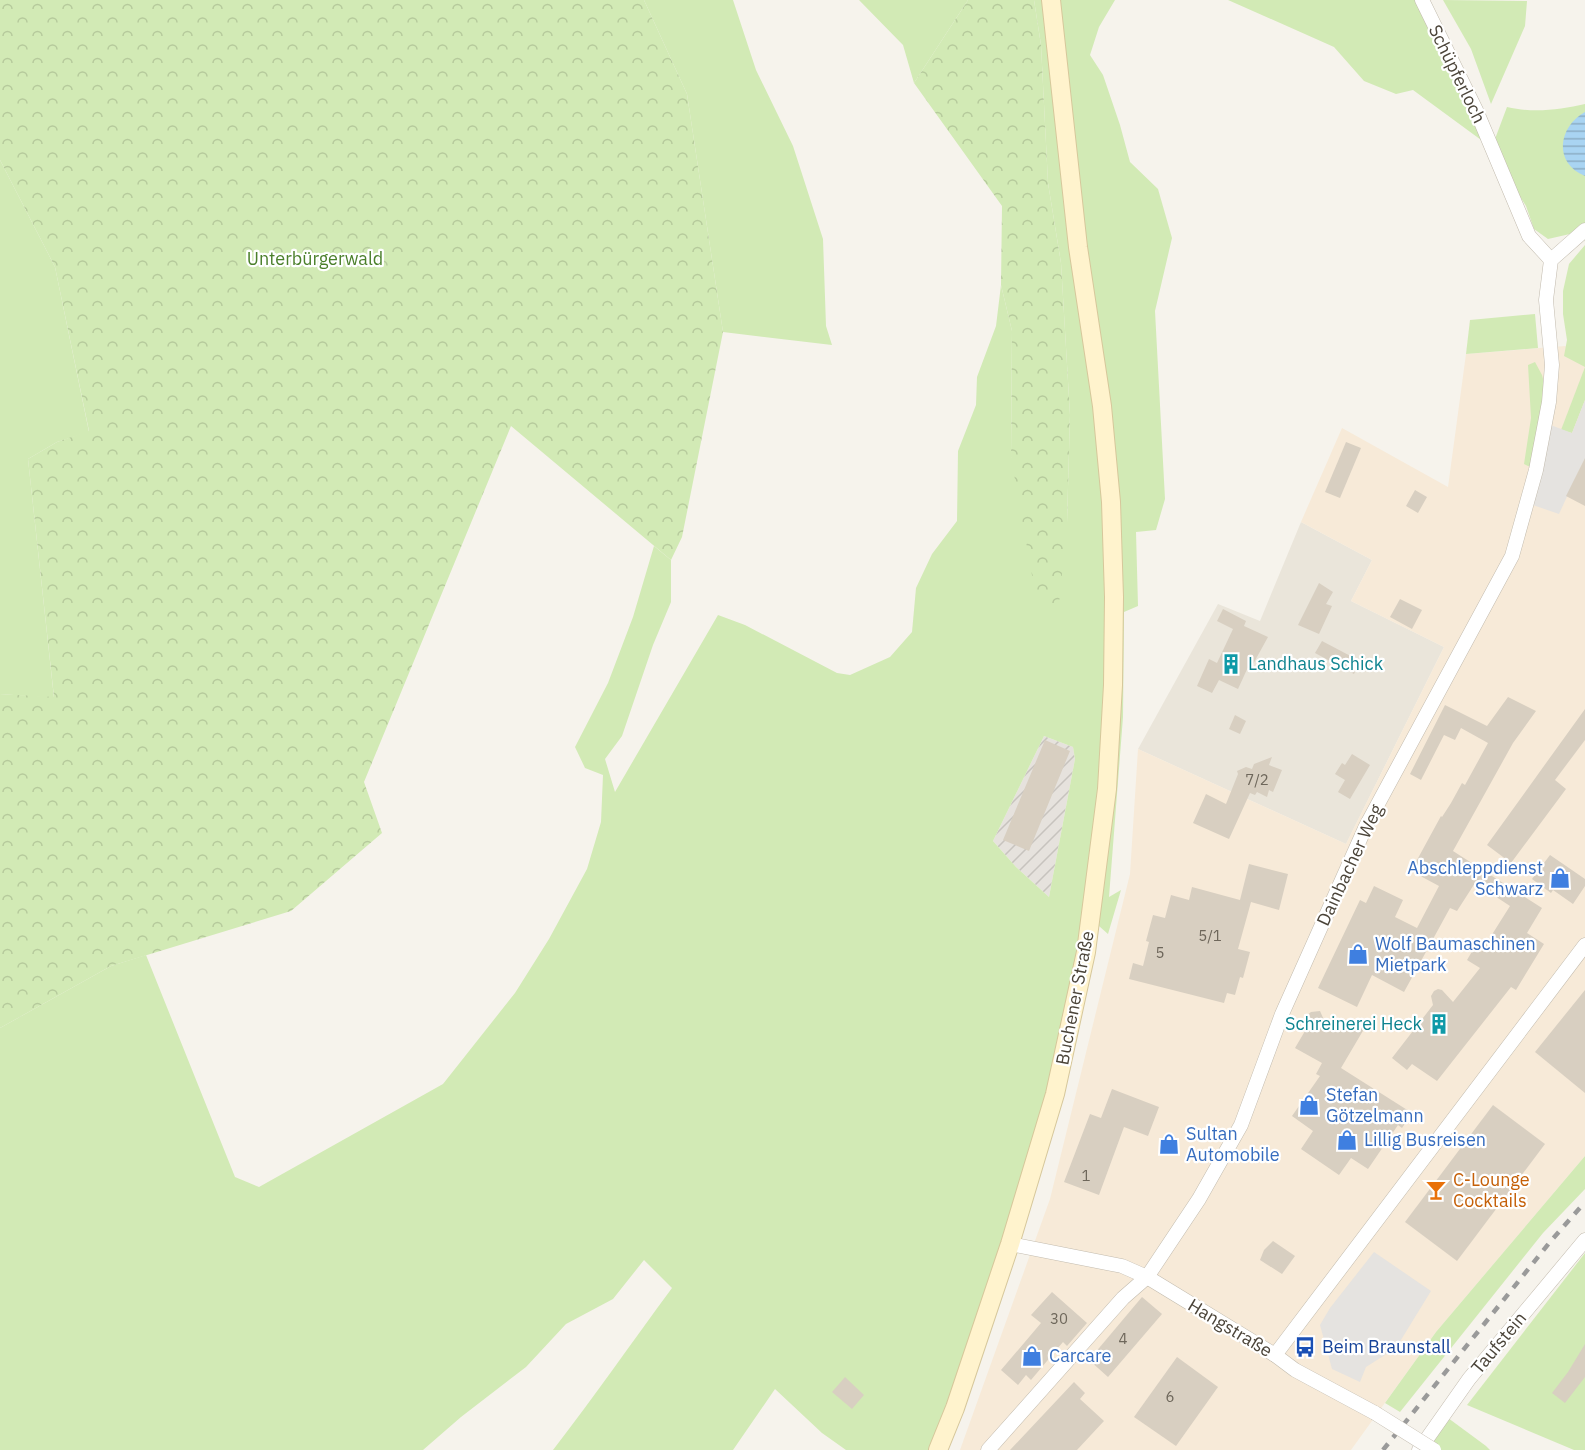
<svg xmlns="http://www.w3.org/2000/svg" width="1585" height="1450" font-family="'IBM Plex Sans',sans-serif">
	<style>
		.residential { fill: #eae5da }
		.commercial { fill: #f7ead8 }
		.industrial { fill: url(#industrial-furrows) }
		.green { fill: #d2eab5; fill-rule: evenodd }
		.forest { fill: url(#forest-crowns) }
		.parking { fill: #e5e3e0 }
		.water { fill: url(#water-rules) }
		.building { fill: #d8cfc1 }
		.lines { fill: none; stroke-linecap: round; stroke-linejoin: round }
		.minor-casing { stroke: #c2bbae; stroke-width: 15 }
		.secondary-casing { stroke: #d6c79b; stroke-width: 20 }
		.minor { stroke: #fff; stroke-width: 14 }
		.secondary { stroke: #fff3cd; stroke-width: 18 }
		.rail { stroke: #9a9a9a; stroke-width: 4.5; stroke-dasharray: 8 8; stroke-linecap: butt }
		.minor-bridge-casing { stroke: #c2bbae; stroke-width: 15; stroke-linecap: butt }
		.minor-bridge { stroke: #fff; stroke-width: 14 }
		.labels { text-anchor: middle; stroke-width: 4.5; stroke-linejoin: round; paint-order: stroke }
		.number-label { font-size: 15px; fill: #6e675b }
		.street-label { font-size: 18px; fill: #4b4439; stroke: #fff }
		.park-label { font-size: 18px; fill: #4a7f2a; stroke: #fff }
		.culture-label { font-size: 18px; fill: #0d838f; stroke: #fff; text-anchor: start }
		.shop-label { font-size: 18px; fill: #366cbe; stroke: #fff; text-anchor: start }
		.food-label { font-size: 18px; fill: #c56008; stroke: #fff; text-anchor: start }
		.transit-label { font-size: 18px; fill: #164399; stroke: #fff; text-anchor: start }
	</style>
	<defs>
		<pattern id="industrial-furrows" width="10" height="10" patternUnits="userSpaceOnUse" patternTransform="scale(1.5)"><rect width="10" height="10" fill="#e6e2dd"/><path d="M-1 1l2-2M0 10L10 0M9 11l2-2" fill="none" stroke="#c7c3be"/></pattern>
		<pattern id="forest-crowns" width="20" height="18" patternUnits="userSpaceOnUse" patternTransform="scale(1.5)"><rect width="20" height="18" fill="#d2eab5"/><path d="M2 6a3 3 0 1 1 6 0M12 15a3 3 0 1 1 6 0" fill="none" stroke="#b6ca9c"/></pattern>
		<pattern id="water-rules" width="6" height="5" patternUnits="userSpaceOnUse" patternTransform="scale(1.5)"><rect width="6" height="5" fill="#a9d4f2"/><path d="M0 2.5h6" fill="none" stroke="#8caec5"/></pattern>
	</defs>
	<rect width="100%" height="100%" fill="#f6f3ec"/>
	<polygon class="residential" points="1301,522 1372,560 1351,601 1444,647 1346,844 1138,749 1218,604 1260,621"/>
	<polygon class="commercial" points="1565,346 1585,356 1585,1156 1436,1332 1351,1450 960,1450 1050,1199 1130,874 1138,749 1346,844 1444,647 1351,601 1372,560 1301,522 1342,428 1448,487 1466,354"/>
	<polygon class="industrial" points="1044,736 1073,747 1075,759 1049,897 1016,867 993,841"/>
	<g class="green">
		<polygon points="644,0 733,0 756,70 793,146 823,239 826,326 832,345 723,332 687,94"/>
		<polygon points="859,0 968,0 914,83 903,45"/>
		<path d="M1034 0H1115L1099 27 1090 55 1103 75 1120 125 1130 162 1158 189 1172 238 1155 311 1165 499 1156 530 1136 532 1138 606 1124 612 1123 717 1109 897 1121 890 1108 934 1091 919 1055 1094 938 1450H846L822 1433 775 1389 733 1450H553C594 1397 632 1342 672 1288L644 1260 613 1299 566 1324 526 1367 461 1417 423 1450H0V1028L111 966 146 955 235 1177 259 1187 443 1084 515 993 549 939 587 869 601 822 603 775 585 768 575 747 608 683 633 617 654 546 671 560V602L653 645 622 736 605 759 615 792 718 615 745 625 837 673 850 675 890 657 912 632 916 588 932 554 957 521 958 451 976 405 977 377 996 326 1001 285 1012 331 1011 457 1067 523 1070 415 1061 263 1048 183 1041 45ZM1044 736 1073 747 1075 759 1049 897 1016 867 993 841Z"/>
		<path d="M1228 0H1422L1492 147 1507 107C1532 113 1560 110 1585 104V242L1583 231 1548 239 1534 229 1526 206 1500 165 1492 148 1413 90 1396 94 1364 81 1334 47Z"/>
		<polygon points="1443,0 1527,1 1525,26 1491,104 1471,49"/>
		<polygon points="0,160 55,267 89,432 57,442 28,459 54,698 0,694"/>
		<polygon points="1585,245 1585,367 1564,356 1567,340 1563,314 1563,291 1569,264"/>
		<polygon points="1535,314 1538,348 1466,354 1470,320"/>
		<polygon points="1535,362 1542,375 1549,402 1536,470 1524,464 1531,418 1528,365"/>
		<polygon points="1585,367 1585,400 1572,433 1561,430"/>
		<polygon points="1585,1156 1585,1189 1543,1233 1400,1412 1385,1403 1436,1332"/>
		<polygon points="1585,1253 1585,1450 1574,1450 1467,1405"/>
		<polygon points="1444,1415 1486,1446 1490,1450 1419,1450"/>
	</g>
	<g class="forest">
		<polygon points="0,0 644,0 687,94 723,332 682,537 671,560 511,426 364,782 382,833 291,911 111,966 0,1028 0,694 54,697 28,459 57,442 89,431 55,267 0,160"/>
		<polygon points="968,0 1034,0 1041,45 1048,183 1061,263 1070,415 1067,523 1059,604 1038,609 1011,457 1012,331 1001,285 1002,206 914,83"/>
	</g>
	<g class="parking">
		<polygon points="1585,400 1585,465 1582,464 1559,514 1527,503 1545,423 1572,433"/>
		<polygon points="1374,1252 1431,1291 1396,1348 1366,1367 1360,1382 1332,1369 1320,1325 1330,1308"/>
	</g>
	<path class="water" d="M1585 112V176C1553 163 1558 127 1585 112Z"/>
	<g class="building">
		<polygon points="1346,442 1361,448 1340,498 1325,492"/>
		<polygon points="1585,458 1585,506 1566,496"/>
		<polygon points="1415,490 1427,497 1418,513 1406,506"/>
		<polygon points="1319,583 1333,592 1326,604 1332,606 1319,634 1298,625"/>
		<polygon points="1400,599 1422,610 1412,629 1390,617"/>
		<polygon points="1223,609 1246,621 1244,626 1268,637 1252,666 1249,665 1238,689 1219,680 1212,693 1197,686 1209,659 1217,663 1233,629 1217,621"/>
		<polygon points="1322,641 1360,661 1354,674 1315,653"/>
		<polygon points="1508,697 1536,711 1513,743 1453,851 1542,908 1527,933 1544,944 1516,990 1511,987 1437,1081 1412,1064 1407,1070 1392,1058 1433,1005 1431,996 1434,991 1438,989 1442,990 1453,1002 1480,968 1467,960 1474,948 1481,952 1510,906 1475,883 1457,911 1450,908 1404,992 1372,975 1357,1007 1318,988 1360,900 1366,903 1374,886 1403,900 1395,917 1417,928 1439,886 1411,871 1441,816 1442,817 1451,803 1462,783 1465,785 1488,743 1461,728 1455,740 1444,735 1421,780 1410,774 1445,705 1487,726"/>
		<polygon points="1585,709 1585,740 1555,780 1566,789 1511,863 1487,845"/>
		<polygon points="1235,715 1246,721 1240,734 1229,729"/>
		<polygon points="1045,740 1070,751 1029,851 1003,840"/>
		<polygon points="1352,754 1370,765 1350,799 1338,792 1345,780 1335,774 1342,763 1345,765"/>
		<polygon points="1272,757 1269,765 1282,770 1273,792 1269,790 1267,797 1257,792 1255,795 1250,793 1229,839 1193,823 1206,794 1226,804 1238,774 1237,771 1246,767 1252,769 1254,764"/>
		<polygon points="1550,855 1585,879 1585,886 1573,904 1553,890 1551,893 1532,879"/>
		<polygon points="1249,864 1288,874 1279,910 1251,902 1238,949 1250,952 1243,978 1240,977 1235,995 1227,993 1224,1003 1129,979 1133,963 1143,966 1149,942 1146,941 1153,915 1165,918 1171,895 1189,900 1192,887 1240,900"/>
		<polygon points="1585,990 1585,1093 1535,1052"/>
		<polygon points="1320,1011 1324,1020 1340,1029 1346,1019 1364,1029 1341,1068 1412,1113 1402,1128 1398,1125 1368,1169 1351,1158 1339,1175 1301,1149 1313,1131 1292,1116 1320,1076 1316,1074 1322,1063 1295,1048 1305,1031 1305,1017 1311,1012"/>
		<polygon points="1112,1089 1159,1107 1148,1136 1124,1127 1099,1195 1064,1182 1090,1114 1101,1118"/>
		<polygon points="1493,1105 1545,1144 1457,1261 1405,1222"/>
		<polygon points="1273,1241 1295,1256 1282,1274 1260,1260 1264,1250"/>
		<polygon points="1052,1292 1087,1323 1067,1346 1063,1342 1031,1380 1026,1375 1018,1385 1001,1370 1041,1323 1031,1315"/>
		<polygon points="1142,1297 1162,1314 1108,1377 1089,1360"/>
		<polygon points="1585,1344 1585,1377 1565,1403 1552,1393 1568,1372"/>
		<polygon points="1177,1357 1218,1387 1176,1446 1134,1417"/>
		<polygon points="845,1377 864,1395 852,1409 832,1392"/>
		<polygon points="1074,1382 1085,1393 1080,1399 1104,1421 1077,1450 1010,1450"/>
	</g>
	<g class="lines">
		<g class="minor-casing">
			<g id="minor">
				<polyline points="1422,0 1476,110 1529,236 1551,260"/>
				<polyline points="1010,1244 1122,1266 1147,1277 1275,1355 1295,1370 1375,1413"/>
				<polyline points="1275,1355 1585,945"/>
				<polyline points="988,1450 1123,1298 1147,1277 1199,1199 1241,1125 1282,1014 1366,826 1512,556 1536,470 1549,402 1552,365 1546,300 1551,260 1585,230"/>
				<polyline points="1419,1450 1469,1379 1585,1240"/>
			</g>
		</g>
		<g class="secondary-casing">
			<polyline id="secondary" points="938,1450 955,1408 1010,1244 1055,1094 1086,952 1107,789 1113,685 1114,597 1111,502 1102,406 1078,247 1051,0"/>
		</g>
		<use href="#minor" class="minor"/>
		<use href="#secondary" class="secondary"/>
		<polyline class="rail" points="1383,1450 1550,1242 1585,1202"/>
		<g class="minor-bridge-casing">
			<polyline id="minor-bridge" points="1375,1413 1434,1450"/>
		</g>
		<use href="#minor-bridge" class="minor-bridge"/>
	</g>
	<defs>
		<g id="building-bare" transform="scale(1.62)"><path d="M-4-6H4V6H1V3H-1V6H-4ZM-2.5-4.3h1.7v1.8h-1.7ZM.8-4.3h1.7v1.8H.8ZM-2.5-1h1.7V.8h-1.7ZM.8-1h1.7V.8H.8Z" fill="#0f9aa8" stroke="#fff" stroke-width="2.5" paint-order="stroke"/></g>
		<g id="shop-bare" transform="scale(1.62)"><path d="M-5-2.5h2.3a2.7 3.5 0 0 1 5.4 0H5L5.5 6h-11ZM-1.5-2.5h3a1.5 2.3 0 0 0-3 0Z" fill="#3f7fe0" stroke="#fff" stroke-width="2.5" paint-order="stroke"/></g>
		<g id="bar-bare" transform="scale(1.62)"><path d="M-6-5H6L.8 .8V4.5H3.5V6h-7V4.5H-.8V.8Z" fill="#e8710a" stroke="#fff" stroke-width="2.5" paint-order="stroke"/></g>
		<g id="bus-bare" transform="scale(1.62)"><path d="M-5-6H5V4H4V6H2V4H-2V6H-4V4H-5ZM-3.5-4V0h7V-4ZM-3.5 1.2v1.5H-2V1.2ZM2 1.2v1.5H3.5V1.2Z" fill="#1a4fb4" stroke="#fff" stroke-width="2.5" paint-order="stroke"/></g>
	</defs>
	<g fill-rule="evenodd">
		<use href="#building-bare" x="1231" y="664"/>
		<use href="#shop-bare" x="1560" y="878"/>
		<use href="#shop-bare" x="1358" y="954"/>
		<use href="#building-bare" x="1439" y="1024"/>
		<use href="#shop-bare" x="1309" y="1105"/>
		<use href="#shop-bare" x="1347" y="1140"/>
		<use href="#shop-bare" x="1169" y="1144"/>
		<use href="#bar-bare" x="1436" y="1190"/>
		<use href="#bus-bare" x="1305" y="1347"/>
		<use href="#shop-bare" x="1032" y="1356"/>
	</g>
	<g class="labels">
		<g class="number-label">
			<text x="1257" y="785">7/2</text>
			<text x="1210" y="941">5/1</text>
			<text x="1160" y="958">5</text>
			<text x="1086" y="1181">1</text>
			<text x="1059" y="1324">30</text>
			<text x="1123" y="1344">4</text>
			<text x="1170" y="1402">6</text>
		</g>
		<g class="street-label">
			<text transform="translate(1457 74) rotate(64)" y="6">Schüpferloch</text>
			<text transform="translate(1350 865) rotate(-65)" y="6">Dainbacher Weg</text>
			<text transform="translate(1075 998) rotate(-79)" y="6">Buchener Straße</text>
			<text transform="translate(1230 1328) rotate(31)" y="6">Hangstraße</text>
			<text transform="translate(1499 1343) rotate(-50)" y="6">Taufstein</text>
		</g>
		<g class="park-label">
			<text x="315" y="265">Unterbürgerwald</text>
		</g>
		<g class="culture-label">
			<text x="1248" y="670">Landhaus Schick</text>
			<text x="1422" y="1030" text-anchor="end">Schreinerei Heck</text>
		</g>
		<g class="shop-label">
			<text x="1543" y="874" text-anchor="end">Abschleppdienst<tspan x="1543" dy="21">Schwarz</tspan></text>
			<text x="1375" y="950">Wolf Baumaschinen<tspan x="1375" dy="21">Mietpark</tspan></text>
			<text x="1326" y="1101">Stefan<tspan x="1326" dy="21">Götzelmann</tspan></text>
			<text x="1186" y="1140">Sultan<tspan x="1186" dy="21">Automobile</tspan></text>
			<text x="1364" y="1146">Lillig Busreisen</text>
			<text x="1049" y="1362">Carcare</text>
		</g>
		<g class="food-label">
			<text x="1453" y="1186">C-Lounge<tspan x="1453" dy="21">Cocktails</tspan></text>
		</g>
		<g class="transit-label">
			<text x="1322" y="1353">Beim Braunstall</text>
		</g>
	</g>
</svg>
